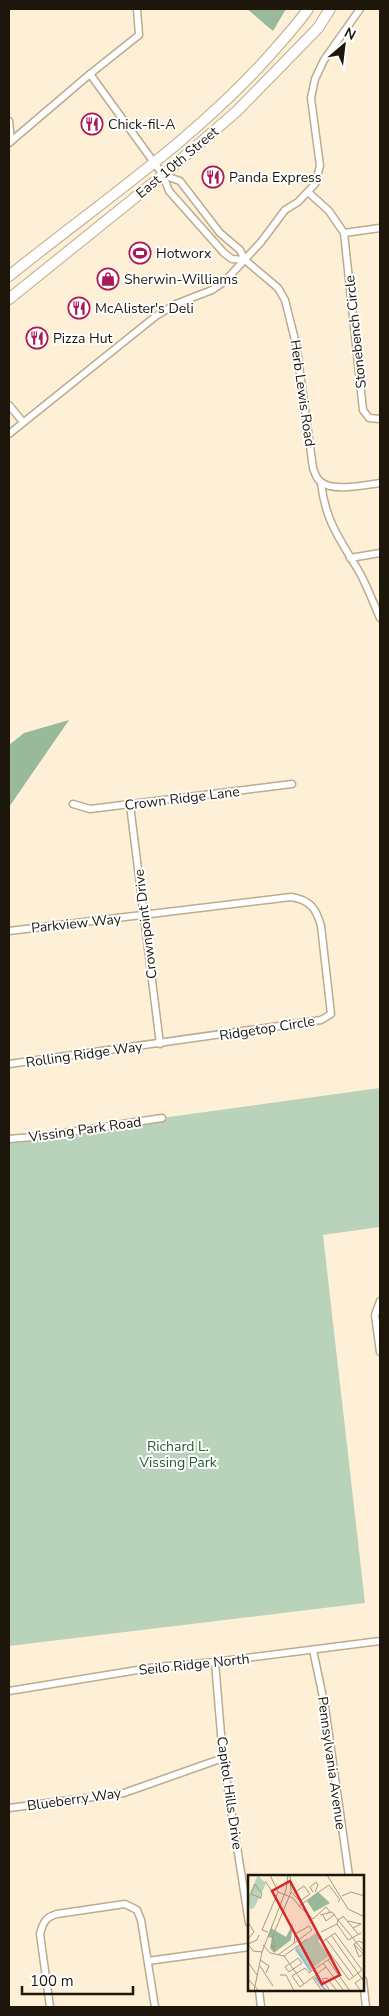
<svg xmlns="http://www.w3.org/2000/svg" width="389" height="2016" font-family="'Nunito Sans',sans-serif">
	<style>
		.green { fill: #b9d3ba }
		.forest { fill: #98b99a }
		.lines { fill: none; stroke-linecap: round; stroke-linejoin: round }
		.minor-casing { stroke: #bcab8d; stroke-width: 9 }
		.primary-casing { stroke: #bcab8d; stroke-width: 12 }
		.minor { stroke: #fff; stroke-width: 6 }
		.primary { stroke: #fff; stroke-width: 10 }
		.labels { text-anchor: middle; stroke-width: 4; stroke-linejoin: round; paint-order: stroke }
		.poi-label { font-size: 14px; fill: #1d170b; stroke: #fff; text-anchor: start }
		.street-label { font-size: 14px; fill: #1d170b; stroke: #fff }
		.park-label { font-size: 14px; fill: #2a5b31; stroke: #fff }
		.inset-river { fill: none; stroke: #98bed9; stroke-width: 2.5 }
		.inset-road { fill: none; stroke: #a49985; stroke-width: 1 }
		.view { fill: #d62828; fill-opacity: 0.15; stroke: #d62828; stroke-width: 2.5 }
		.inset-edge { fill: none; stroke: #1d170b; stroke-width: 2.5 }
	</style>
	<rect width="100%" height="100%" fill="#fef0d6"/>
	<polygon class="green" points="380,1088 380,1227 323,1235 365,1603 9,1646 9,1139"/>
	<g class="forest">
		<polygon points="247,9 286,9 273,31"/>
		<polygon points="69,720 9,807 9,745 24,733"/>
	</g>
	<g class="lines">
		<g class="minor-casing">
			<g id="minor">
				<polyline points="137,9 139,35 90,74 163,175 169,191 224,253 232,259 245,260"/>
				<polyline points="9,121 11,141"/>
				<polyline points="9,143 90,74"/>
				<path d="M163 175 180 181 220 233 240 250 245 260 278 288 285 300 296 344 313 468C315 473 316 479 321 482 333 492 365 485 380 483"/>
				<polyline points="308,192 329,211 344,233 363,410 369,418 380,419"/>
				<polyline points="344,233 380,228"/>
				<polyline points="9,405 23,422"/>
				<polyline points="9,434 156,316 176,304 212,290 225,281 261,242 285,210 298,202 315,184 320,166 311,98 315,79 324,60 360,9"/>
				<path d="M321 483C326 524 341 540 361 575 368 589 374 604 380 618"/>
				<polyline points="350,558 380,553"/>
				<polyline points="73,804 90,809 292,784"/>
				<polyline points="130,805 160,1044"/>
				<path d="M9 931 291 897C310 900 316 908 321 926L331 1014 321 1020 9 1064"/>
				<polyline points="9,1139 43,1136 162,1118"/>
				<polyline points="380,1301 375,1315 380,1352"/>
				<polyline points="313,1650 325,1707 349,1876"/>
				<polyline points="215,1662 223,1758 249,1923"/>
				<polyline points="9,1691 156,1667 215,1662 380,1641"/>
				<polyline points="9,1808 124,1793 223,1758"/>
				<polyline points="148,1961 249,1947"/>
				<polyline points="363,1980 366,2007"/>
				<polyline points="259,1990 261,2007"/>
				<path d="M50 2007 40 1934C43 1922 46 1917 57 1914L125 1904 137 1910 141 1920 155 2007"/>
			</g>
		</g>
		<g class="primary-casing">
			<g id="primary">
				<path d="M9 276C97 205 193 141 269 56 282 41 297 25 308 9"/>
				<polyline points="9,299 163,175 237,111 318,28 330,9"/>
			</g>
		</g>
		<use href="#minor" class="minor"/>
		<use href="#primary" class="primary"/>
	</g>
	<defs>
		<g id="restaurant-ring" transform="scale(1.125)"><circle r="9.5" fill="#fff" stroke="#aa1a55" stroke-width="1.5"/><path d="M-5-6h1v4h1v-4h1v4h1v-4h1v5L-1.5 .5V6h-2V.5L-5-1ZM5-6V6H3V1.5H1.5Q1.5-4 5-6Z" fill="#aa1a55"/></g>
		<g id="stadium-ring" transform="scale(1.125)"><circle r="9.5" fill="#fff" stroke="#aa1a55" stroke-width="1.5"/><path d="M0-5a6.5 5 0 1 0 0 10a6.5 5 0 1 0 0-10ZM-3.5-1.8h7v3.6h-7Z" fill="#aa1a55"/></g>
		<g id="shop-ring" transform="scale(1.125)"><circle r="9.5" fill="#fff" stroke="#aa1a55" stroke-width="1.5"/><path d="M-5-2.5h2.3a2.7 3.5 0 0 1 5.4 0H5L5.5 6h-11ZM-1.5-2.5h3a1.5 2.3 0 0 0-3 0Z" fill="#aa1a55"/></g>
	</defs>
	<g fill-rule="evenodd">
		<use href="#restaurant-ring" x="92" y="124"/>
		<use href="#restaurant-ring" x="213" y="177"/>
		<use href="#stadium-ring" x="140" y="253"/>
		<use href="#shop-ring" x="108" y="279"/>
		<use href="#restaurant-ring" x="79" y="308"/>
		<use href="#restaurant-ring" x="37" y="338"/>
	</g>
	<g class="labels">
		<g class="poi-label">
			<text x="108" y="129">Chick-fil-A</text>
			<text x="229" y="182">Panda Express</text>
			<text x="156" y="258">Hotworx</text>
			<text x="124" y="284">Sherwin-Williams</text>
			<text x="95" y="313">McAlister's Deli</text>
			<text x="53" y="343">Pizza Hut</text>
		</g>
		<g class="street-label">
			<text transform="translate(177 162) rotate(-40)" y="5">East 10th Street</text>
			<text transform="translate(355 332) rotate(-96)" y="5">Stonebench Circle</text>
			<text transform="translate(303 393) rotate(82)" y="5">Herb Lewis Road</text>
			<text transform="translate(182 798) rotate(-7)" y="5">Crown Ridge Lane</text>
			<text transform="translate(76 923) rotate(-6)" y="5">Parkview Way</text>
			<text transform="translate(145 924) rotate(-97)" y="5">Crownpoint Drive</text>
			<text transform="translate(267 1028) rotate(-9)" y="5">Ridgetop Circle</text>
			<text transform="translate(84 1054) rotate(-8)" y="5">Rolling Ridge Way</text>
			<text transform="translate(85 1129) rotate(-8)" y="5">Vissing Park Road</text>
			<text transform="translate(194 1664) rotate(-6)" y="5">Seilo Ridge North</text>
			<text transform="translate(332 1763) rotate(82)" y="5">Pennsylvania Avenue</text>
			<text transform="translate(230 1793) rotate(82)" y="5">Capitol Hills Drive</text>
			<text transform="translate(74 1799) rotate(-8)" y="5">Blueberry Way</text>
		</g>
		<g class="park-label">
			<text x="178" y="1451">Richard L.<tspan x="178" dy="16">Vissing Park</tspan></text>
		</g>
	</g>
	<g transform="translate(248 1875)">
		<rect width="116" height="116" fill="#fef0d6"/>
		<path d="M10 0 18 9 6 33 2 34 0 22ZM69 57 74 62 70 66 81 81 62 95 47 73Z" fill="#b9d3ba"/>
		<path d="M70 17 82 28 66 37 59 26ZM45 48 43 65 26 78 22 73 24 63 20 62 23 53 38 62Z" fill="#98b99a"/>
		<path class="inset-river" d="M48 74 63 96M67 102 78 116"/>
		<path class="inset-road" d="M22 0 30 17 45 23 51 31 81 10 92 25 90 27M79 0 100 34 117 42M17 6 28 22M43 17 52 26 62 19 56 11 46 18M65 17 62 12 68 7 70 10 67 17M94 21 103 17 117 21M12 24 14 19 7 9 3 19 13 23M51 31 65 44 78 32 82 37M72 40 84 37 90 45 89 49M75 40 78 46 87 39M95 41 110 59M96 41 90 45 117 78M100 46 113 49 105 53M0 47 6 57 0 64M20 57 14 55 30 17M73 57 89 49 100 65 113 58M87 58 114 95 101 105 74 67ZM83 60 117 108M78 64 105 101M0 69 5 76 14 77M0 69 9 65 11 60M106 69 111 82 114 80M117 69 111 66 106 69 117 81M15 70 22 78 36 81 59 64M25 73 27 75 26 72 24 70H23L25 73 26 72 28 71 24 65 26 58 43 17 42 0M30 80 64 55 61 51 47 59 46 68M36 81 56 109M12 85 21 91 18 98M80 85 102 116M0 87 9 100M75 88 96 116M41 89 37 92 41 97 54 88 50 83 42 89M12 91 25 111M78 92 52 112 44 101 57 93 61 98 84 82M32 100H38L46 116M65 103 74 116M79 103 74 104 82 116M79 103 89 116M0 104 11 116M6 116 14 77 38 15 40 0M113 116 107 108 117 101"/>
		<path class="view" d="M42 6 92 100 74 109 24 16Z"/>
		<rect width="116" height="116" class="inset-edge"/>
	</g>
	<rect width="389" height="2016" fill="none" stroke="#1d170b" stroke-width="20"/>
	<g transform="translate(344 45) rotate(28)" stroke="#ffffff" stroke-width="4" paint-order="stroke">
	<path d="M0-4L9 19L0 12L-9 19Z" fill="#1d170b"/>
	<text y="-8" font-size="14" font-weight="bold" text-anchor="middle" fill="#1d170b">N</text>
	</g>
	<path d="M22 1986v8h111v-8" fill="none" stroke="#1d170b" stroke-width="2.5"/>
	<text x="30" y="1986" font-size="15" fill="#1d170b" stroke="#ffffff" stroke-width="4" paint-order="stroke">100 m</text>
</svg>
